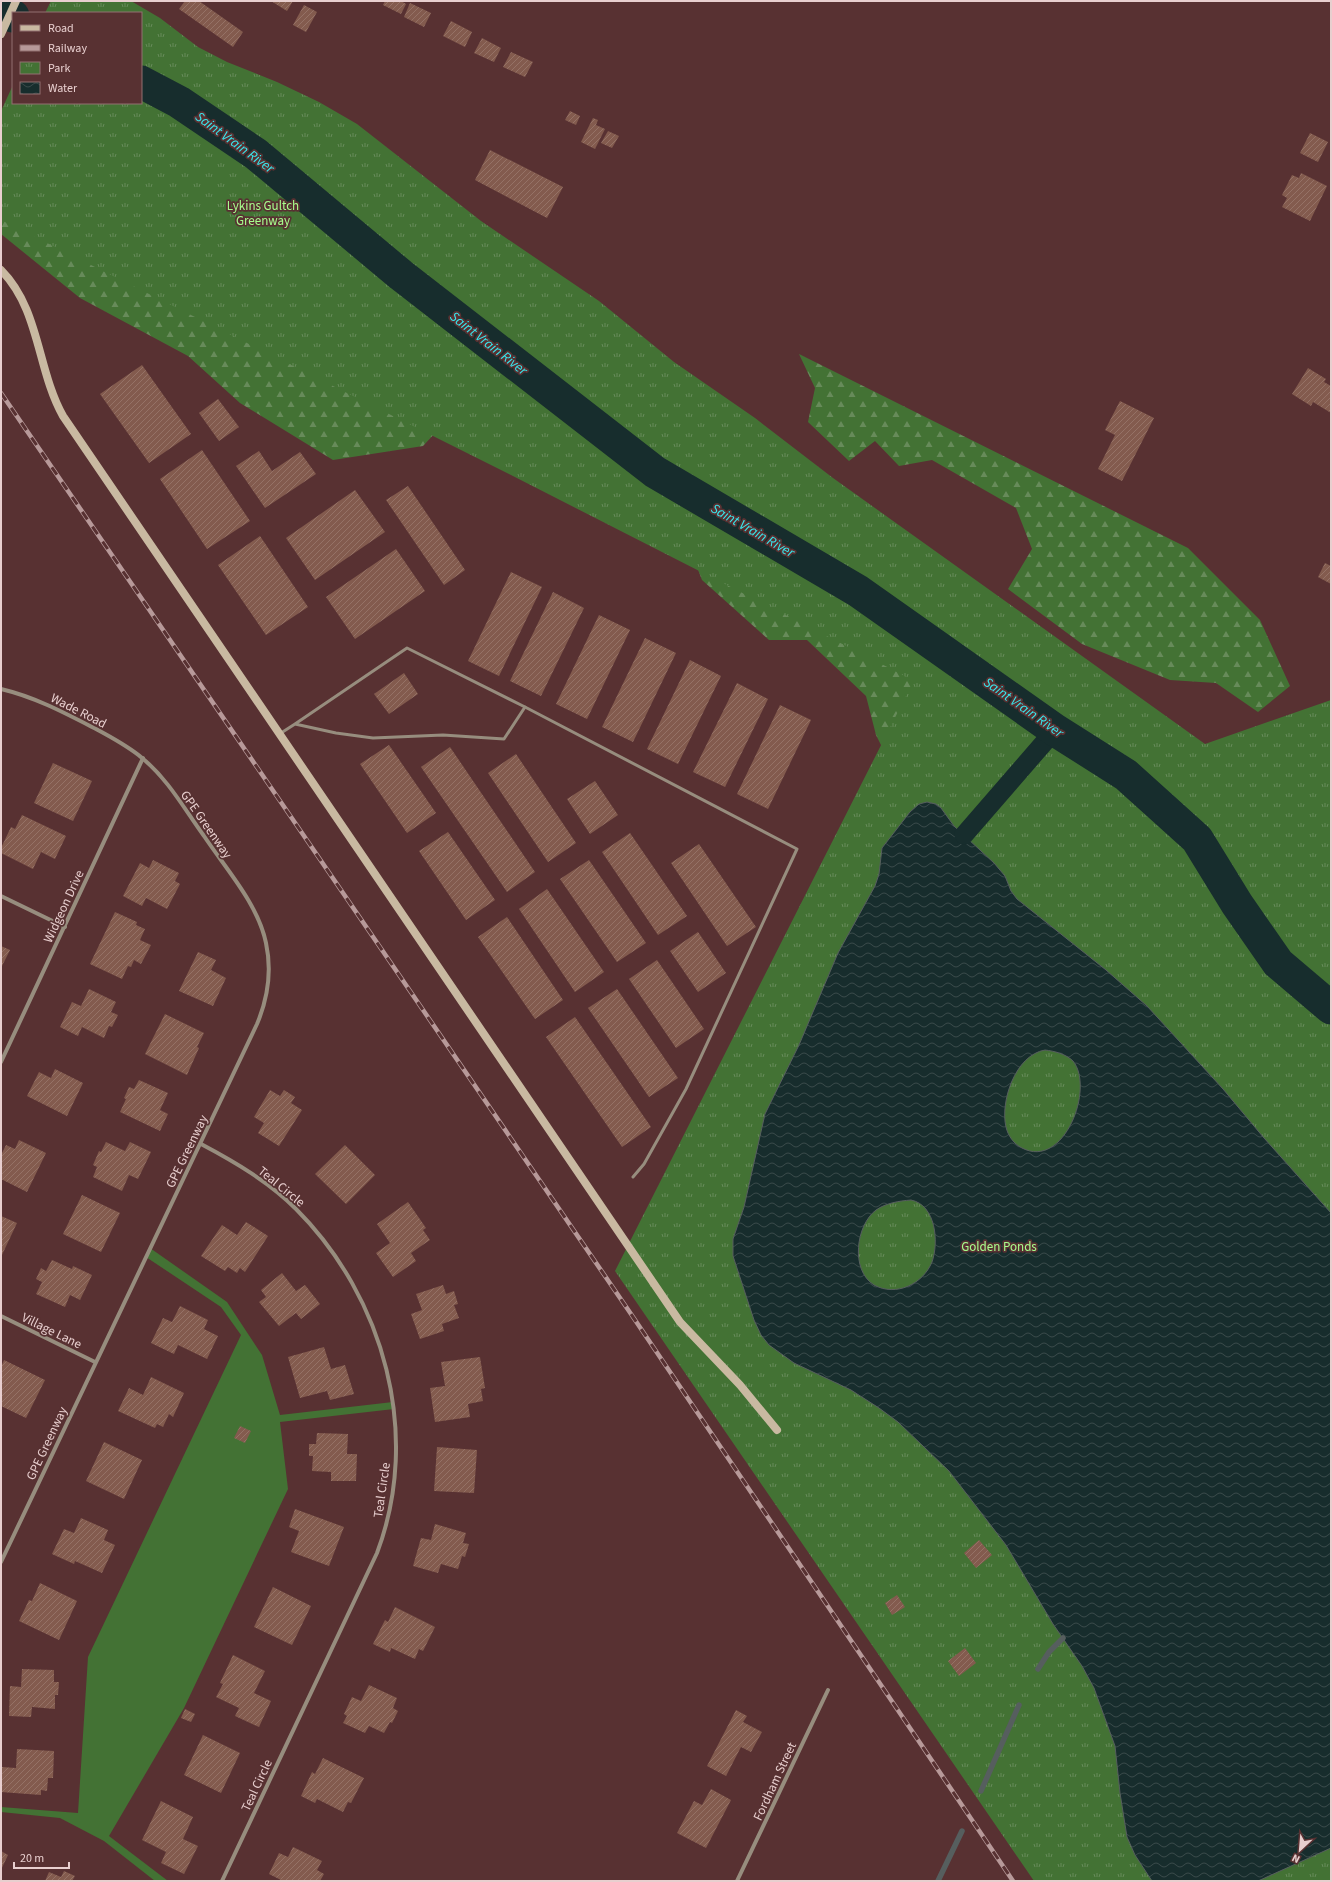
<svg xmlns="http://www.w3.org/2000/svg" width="1332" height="1882" font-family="'Source Sans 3',sans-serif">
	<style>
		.green { fill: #437234 }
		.forest { fill: url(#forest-firs) }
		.park { fill: url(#park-tufts) }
		.water { fill: url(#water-waves); stroke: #565e5e; fill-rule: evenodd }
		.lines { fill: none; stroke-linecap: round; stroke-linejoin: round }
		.stream { stroke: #565e5e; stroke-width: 5.5 }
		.canal { stroke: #172d2d; stroke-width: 19 }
		.river { stroke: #172d2d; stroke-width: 33 }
		.building { fill: url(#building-hatch) }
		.lane { stroke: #978d7e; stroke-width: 3 }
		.street { stroke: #978d7e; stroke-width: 4 }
		.secondary { stroke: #c9b9a1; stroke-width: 8 }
		.rail-casing { stroke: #b79999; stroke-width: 4.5 }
		.rail { stroke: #583132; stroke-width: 3; stroke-dasharray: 9; stroke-linecap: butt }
		.labels { text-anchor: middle; stroke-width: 3.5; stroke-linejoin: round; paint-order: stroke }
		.park-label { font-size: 13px; fill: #a7fe8d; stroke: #583132 }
		.street-label { font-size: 13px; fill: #e8cfcf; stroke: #583132 }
		.water-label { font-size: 14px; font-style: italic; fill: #37e9ef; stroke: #583132 }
	</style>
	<defs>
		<pattern id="forest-firs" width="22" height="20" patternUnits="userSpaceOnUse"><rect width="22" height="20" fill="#437234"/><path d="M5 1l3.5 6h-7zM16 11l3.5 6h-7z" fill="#678b5a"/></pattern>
		<pattern id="park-tufts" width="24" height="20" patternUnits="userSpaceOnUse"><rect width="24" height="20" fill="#437234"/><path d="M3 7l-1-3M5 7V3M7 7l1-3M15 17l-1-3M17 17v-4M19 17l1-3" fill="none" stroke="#678b5a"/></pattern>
		<pattern id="water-waves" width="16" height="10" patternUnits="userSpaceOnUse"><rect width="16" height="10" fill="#172d2d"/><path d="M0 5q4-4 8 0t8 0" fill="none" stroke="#394a4a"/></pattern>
		<pattern id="building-hatch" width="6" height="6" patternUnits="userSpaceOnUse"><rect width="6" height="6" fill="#835b4e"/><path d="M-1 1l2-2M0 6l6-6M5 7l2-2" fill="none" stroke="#957266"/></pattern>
	</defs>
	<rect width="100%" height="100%" fill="#583132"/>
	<polygon class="green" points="150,1248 227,1302 262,1355 280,1415 393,1402 394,1409 280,1422 288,1489 184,1708 109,1836 168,1881 155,1881 104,1841 60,1818 1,1812 1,1807 78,1813 88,1657 241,1335 221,1307 146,1257"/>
	<g class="forest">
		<polygon points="15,103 135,103 161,138 256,178 318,244 427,320 659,480 881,619 1117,782 1183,840 1218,902 1271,980 1318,1010 1331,1030 1331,1144 1285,1096 1182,982 1095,907 1017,845 1040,782 976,732 965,758 933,773 892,767 876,735 866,696 807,640 769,640 702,580 674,507 645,487 621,507 607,507 450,417 423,446 333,460 240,403 188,356 80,298 1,234 1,139"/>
		<polygon points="799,354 1188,548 1260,620 1290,686 1258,712 1216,683 1170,680 1082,644 1008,589 1032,549 1016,508 932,460 899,466 875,441 849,461 808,422 815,388"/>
	</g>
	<polygon class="park" points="51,1 131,1 160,18 198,47 227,62 277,82 319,102 357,124 481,221 599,301 674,362 755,418 833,478 1205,744 1331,700 1331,1881 1034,1881 615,1271 913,682 901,674 511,475 1,220 1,111 13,85 13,103 141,103 141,13 45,13"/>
	<path class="water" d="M927 802 936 804 941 808 954 826 994 863 1005 876 1011 891 1017 899 1106 970 1147 1006 1223 1089 1264 1138 1331 1213V1848L1258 1881H1152L1135 1855 1127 1837 1120 1793 1115 1746 1094 1688 1082 1666 1053 1624 1006 1545 949 1471 898 1422 879 1408 851 1390 794 1363 769 1345 761 1335 754 1320 733 1256V1239L744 1207 765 1114 799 1045 838 953 875 886 879 874 882 848 910 812 919 804ZM1045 1050C1054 1051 1066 1054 1073 1061 1095 1088 1064 1170 1022 1148 1014 1144 1008 1136 1006 1127 1000 1102 1015 1055 1045 1050ZM911 1200C936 1205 939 1242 932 1262 923 1284 896 1297 874 1285 850 1270 856 1225 876 1210 886 1203 899 1201 911 1200Z"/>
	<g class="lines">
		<g class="stream">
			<polyline points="1038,1669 1049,1652 1063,1638"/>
			<polyline points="981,1791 1019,1705"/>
			<polyline points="938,1881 962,1831"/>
		</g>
		<polyline class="canal" points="964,835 1055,730"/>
		<g class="river">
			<polyline points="1,10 13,16"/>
			<polyline points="141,82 179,102 256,154 401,275 655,472 858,591 1055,730 1126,775 1197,839 1237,904 1278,963 1331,1008"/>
		</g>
	</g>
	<g class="building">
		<polygon points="185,1 199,1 243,32 233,47 179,9"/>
		<polygon points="271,1 293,1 287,11"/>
		<polygon points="385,1 401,1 406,4 401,14 383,5"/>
		<polygon points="410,3 431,13 424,27 404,17"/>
		<polygon points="304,5 317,12 306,32 293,25"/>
		<polygon points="451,21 472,32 465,47 443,36"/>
		<polygon points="482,38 501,48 494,62 474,53"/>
		<polygon points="511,52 533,62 525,77 503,67"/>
		<polygon points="570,111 580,116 576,125 565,120"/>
		<polygon points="593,118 598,120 596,125 605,129 595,149 581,142"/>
		<polygon points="608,131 619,136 612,148 601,143"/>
		<polygon points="1310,133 1328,142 1318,162 1300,153"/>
		<polygon points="490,150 563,187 547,218 475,180"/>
		<polygon points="1301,173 1327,186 1310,221 1282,207 1287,198 1282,195 1292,175 1299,178"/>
		<polygon points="142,365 191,434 149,463 100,394"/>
		<polygon points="1308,368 1326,379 1324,382 1331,386 1331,413 1313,402 1311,406 1292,394"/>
		<polygon points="218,399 239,427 219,441 199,413"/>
		<polygon points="1120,401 1154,418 1122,481 1098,469 1115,435 1105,430"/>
		<polygon points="202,450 250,521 207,549 160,479"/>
		<polygon points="259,451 272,471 300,452 316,474 265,508 236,466"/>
		<polygon points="408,486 465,570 444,585 386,500"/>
		<polygon points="355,490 385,532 315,580 286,538"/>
		<polygon points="260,536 308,607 266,635 218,565"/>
		<polygon points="396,549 425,591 355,639 326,597"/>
		<polygon points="1325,563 1331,566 1331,584 1318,577"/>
		<polygon points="511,572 542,587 499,676 468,661"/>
		<polygon points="553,592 584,608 541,696 510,681"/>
		<polygon points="599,615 630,630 587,719 556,704"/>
		<polygon points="645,638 676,653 633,742 602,727"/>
		<polygon points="690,660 721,676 678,764 647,749"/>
		<polygon points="404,673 418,694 389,714 374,694"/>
		<polygon points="737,683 768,699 725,787 693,772"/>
		<polygon points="780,705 811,720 768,809 737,794"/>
		<polygon points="389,745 436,813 407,833 360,764"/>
		<polygon points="450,747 535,872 507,892 421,767"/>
		<polygon points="516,754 576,843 548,862 488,773"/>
		<polygon points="53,763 92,781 73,821 34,803"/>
		<polygon points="595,781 618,815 590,834 567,799"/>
		<polygon points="22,815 66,836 55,859 41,852 33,869 1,853 1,848 11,827 15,829"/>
		<polygon points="448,832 495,900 466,920 419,851"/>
		<polygon points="630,833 687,916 658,935 602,852"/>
		<polygon points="699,844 756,927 727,946 671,863"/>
		<polygon points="153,860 179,873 175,881 180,884 167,909 146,898 142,906 123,896 140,863 149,868"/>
		<polygon points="589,860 646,943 617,962 560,879"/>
		<polygon points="547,889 604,972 575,992 519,909"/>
		<polygon points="115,912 137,922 136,925 145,929 140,940 151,945 141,964 134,960 131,967 128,966 122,979 90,964"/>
		<polygon points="507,917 563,1000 535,1019 478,937"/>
		<polygon points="698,932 726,973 698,992 670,951"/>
		<polygon points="1,946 10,950 1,968"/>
		<polygon points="198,952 216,960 211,970 226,978 213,1006 179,991"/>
		<polygon points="657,960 704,1029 676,1048 629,979"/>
		<polygon points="89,989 116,1002 111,1012 118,1015 112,1027 109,1026 104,1038 82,1027 78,1036 60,1027 72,1002 81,1006"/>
		<polygon points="617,989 678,1078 649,1097 588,1008"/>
		<polygon points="165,1014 204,1033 197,1047 199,1048 187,1075 145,1054"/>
		<polygon points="575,1017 651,1127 622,1147 546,1037"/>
		<polygon points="55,1069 83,1083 67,1116 27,1096 39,1072 51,1078"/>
		<polygon points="139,1080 168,1093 160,1110 168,1114 160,1131 120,1112 126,1099 124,1098 129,1087 134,1089"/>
		<polygon points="270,1090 280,1096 284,1090 295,1097 291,1103 302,1110 279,1146 258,1133 264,1123 254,1117"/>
		<polygon points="19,1140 46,1153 27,1192 1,1179 1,1155 6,1145 15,1149"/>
		<polygon points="106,1142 125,1151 130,1142 151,1152 138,1179 129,1175 122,1191 93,1177 97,1167 93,1165 99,1151 101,1152"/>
		<polygon points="345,1145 375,1175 346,1204 315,1174"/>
		<polygon points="82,1195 120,1213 101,1252 63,1234"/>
		<polygon points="408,1202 426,1228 423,1230 430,1240 411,1253 416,1261 393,1277 376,1253 390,1243 377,1224"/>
		<polygon points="1,1216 17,1223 1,1257"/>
		<polygon points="246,1222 268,1236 245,1272 240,1268 237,1273 228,1267 225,1271 201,1256 222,1225 237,1235"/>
		<polygon points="52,1260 72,1269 73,1266 92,1275 80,1300 70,1295 65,1307 36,1294 42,1282 36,1279 41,1268 46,1271"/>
		<polygon points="282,1273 296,1291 305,1285 320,1304 301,1319 296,1313 279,1326 259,1302 266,1297 261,1290"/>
		<polygon points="443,1285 446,1294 454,1291 458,1304 454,1305 459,1318 442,1324 444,1331 420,1339 411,1314 422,1310 416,1294"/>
		<polygon points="180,1306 208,1320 204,1329 218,1336 207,1359 178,1345 174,1354 151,1343 163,1318 172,1322"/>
		<polygon points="324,1347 331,1369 345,1365 354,1394 330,1400 327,1391 300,1398 288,1357"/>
		<polygon points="480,1357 485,1388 481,1389 483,1401 468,1404 470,1417 435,1422 430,1388 445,1386 441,1362"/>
		<polygon points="4,1360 45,1380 26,1418 1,1406 1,1367"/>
		<polygon points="151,1377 184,1393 173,1417 169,1414 163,1427 157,1424 155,1428 118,1411 129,1388 143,1395"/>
		<polygon points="240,1426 251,1431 245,1443 234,1438"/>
		<polygon points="317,1433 348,1434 347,1454 357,1454 356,1481 331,1481 331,1472 312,1471 313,1456 309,1456 309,1444 316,1444"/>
		<polygon points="104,1442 142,1460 124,1499 86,1481"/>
		<polygon points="437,1447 477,1450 474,1493 434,1491"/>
		<polygon points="295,1509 344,1527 329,1566 291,1552 299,1531 289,1527"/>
		<polygon points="81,1518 108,1530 104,1540 115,1545 102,1573 75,1561 74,1564 52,1554 64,1529 74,1533"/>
		<polygon points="435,1524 466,1533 463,1543 469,1544 465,1557 462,1556 458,1569 441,1564 438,1573 413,1566 421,1538 431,1540"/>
		<polygon points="979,1540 992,1555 976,1568 964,1553"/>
		<polygon points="40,1583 77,1601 59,1640 19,1621 29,1600 32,1601"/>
		<polygon points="273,1587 311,1606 292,1645 254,1627"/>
		<polygon points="897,1595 905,1607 892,1615 885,1603"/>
		<polygon points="395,1607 435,1627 423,1651 419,1649 415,1659 391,1648 390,1652 373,1644 385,1620 388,1622"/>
		<polygon points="965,1648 976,1663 959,1676 948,1661"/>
		<polygon points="233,1655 265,1671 254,1693 271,1701 259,1727 235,1716 239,1708 216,1697 223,1684 220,1683"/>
		<polygon points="22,1669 54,1670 54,1682 59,1682 58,1695 55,1695 55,1709 32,1707 31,1717 9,1716 10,1686 21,1687"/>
		<polygon points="369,1685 397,1698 393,1708 398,1711 392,1723 390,1722 384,1733 369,1726 365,1733 343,1723 347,1716 344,1714 352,1697 361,1701"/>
		<polygon points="185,1709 195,1714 191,1722 181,1718"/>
		<polygon points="736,1710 747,1716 743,1722 762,1732 751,1752 741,1747 726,1776 707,1766"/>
		<polygon points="203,1735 240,1753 221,1793 184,1775"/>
		<polygon points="17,1749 54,1751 53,1778 48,1778 47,1791 41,1790 41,1795 1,1792 2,1767 16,1768"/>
		<polygon points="323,1758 364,1778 351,1803 348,1802 343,1812 317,1799 315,1803 301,1796 312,1772 315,1774"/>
		<polygon points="711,1789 731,1800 706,1848 677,1833 694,1801 702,1805"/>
		<polygon points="161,1801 193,1817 183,1839 198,1846 184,1874 161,1863 166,1852 142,1840"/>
		<polygon points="293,1847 322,1861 317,1870 324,1874 320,1881 283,1881 269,1874 279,1853 288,1857"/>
		<polygon points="1,1851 8,1855 1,1870"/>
		<polygon points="64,1871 75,1876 72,1881 45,1881 49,1872 61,1877"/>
	</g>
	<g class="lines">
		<g class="lane">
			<polyline points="525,707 797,849 686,1089 644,1164 633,1177"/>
			<polyline points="281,733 295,724 407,648 525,707 504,739 443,735 373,738 336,733 295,724"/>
		</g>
		<g class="street">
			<path d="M1 689C35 697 65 713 96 729 112 738 128 746 142 758 168 779 185 810 204 836 226 869 258 904 266 943 272 971 268 998 257 1024L1 1562"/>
			<polyline points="1,896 65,927"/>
			<polyline points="1,1062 143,758"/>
			<path d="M201 1144C235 1162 269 1182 296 1209 384 1297 422 1434 377 1553L222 1881"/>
			<polyline points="1,1316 95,1362"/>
			<polyline points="737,1881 828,1690"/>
		</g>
		<g class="secondary">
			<polyline points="1,34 16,1"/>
			<path d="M1 270C40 309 37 370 63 416L680 1322 740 1385 777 1430"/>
		</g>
		<g class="rail-casing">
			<polyline id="rail" points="1,393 631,1314 1013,1881"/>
		</g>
		<use href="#rail" class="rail"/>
	</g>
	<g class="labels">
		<g class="park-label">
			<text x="263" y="210">Lykins Gultch<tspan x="263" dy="15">Greenway</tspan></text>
			<text x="999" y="1251">Golden Ponds</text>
		</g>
		<g class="street-label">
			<text transform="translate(79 710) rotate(27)" y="5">Wade Road</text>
			<text transform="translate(207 824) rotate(55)" y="5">GPE Greenway</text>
			<text transform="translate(63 906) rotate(-65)" y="5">Widgeon Drive</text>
			<text transform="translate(186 1151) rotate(-64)" y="5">GPE Greenway</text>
			<text transform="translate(282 1186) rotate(39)" y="5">Teal Circle</text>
			<text transform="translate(52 1330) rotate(26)" y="5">Village Lane</text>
			<text transform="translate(46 1443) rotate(-65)" y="5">GPE Greenway</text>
			<text transform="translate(381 1490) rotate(-82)" y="5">Teal Circle</text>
			<text transform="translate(774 1781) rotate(-65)" y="5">Fordham Street</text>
			<text transform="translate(256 1785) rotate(-65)" y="5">Teal Circle</text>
		</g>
		<g class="water-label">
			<text transform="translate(235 142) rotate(36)" y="5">Saint Vrain River</text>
			<text transform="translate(489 343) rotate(38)" y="5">Saint Vrain River</text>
			<text transform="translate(753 530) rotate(30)" y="5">Saint Vrain River</text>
			<text transform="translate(1024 707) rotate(35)" y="5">Saint Vrain River</text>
		</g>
	</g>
	<rect width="1332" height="1882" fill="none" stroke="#e8cfcf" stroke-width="4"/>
	<rect x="12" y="12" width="130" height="92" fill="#583132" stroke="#927071"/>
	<rect x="20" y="25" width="20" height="6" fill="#c9b9a1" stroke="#927071"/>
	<text x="48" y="32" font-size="12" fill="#e8cfcf">Road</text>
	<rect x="20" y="45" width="20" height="6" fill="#b79999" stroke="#927071"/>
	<text x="48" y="52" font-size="12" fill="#e8cfcf">Railway</text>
	<rect x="20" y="62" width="20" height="12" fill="url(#park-tufts)" stroke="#927071"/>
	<text x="48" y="72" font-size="12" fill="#e8cfcf">Park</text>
	<rect x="20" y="82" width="20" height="12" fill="url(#water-waves)" stroke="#927071"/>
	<text x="48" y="92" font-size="12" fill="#e8cfcf">Water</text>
	<g transform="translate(1300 1850) rotate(206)" stroke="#583132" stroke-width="3" paint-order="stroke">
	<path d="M0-3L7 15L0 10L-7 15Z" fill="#e8cfcf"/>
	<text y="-6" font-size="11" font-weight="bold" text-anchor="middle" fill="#e8cfcf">N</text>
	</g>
	<path d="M14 1862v6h55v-6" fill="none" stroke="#e8cfcf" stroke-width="2"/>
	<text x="20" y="1862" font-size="12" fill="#e8cfcf" stroke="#583132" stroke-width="3" paint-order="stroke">20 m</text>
</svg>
